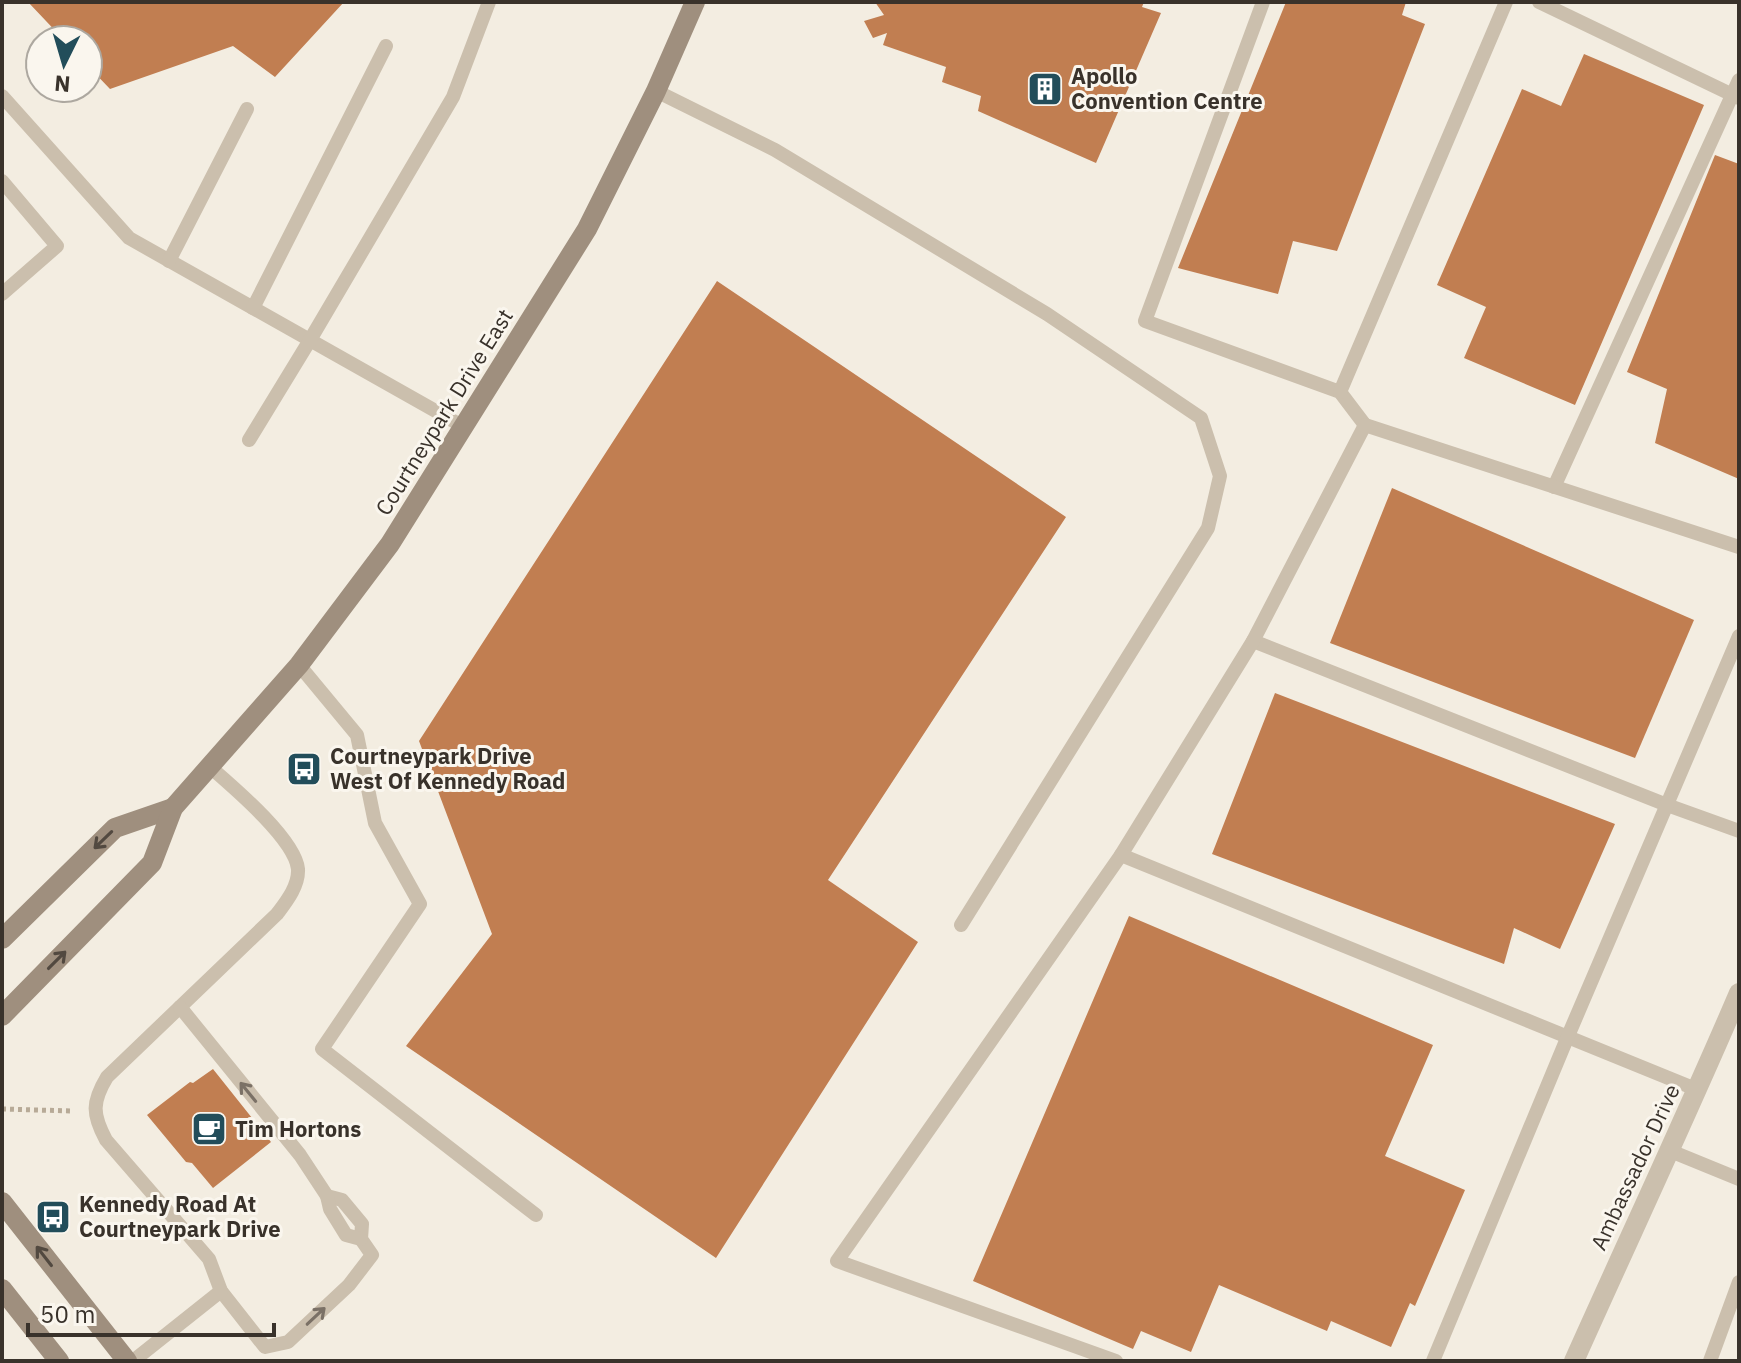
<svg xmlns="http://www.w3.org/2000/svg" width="1741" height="1363" font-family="'IBM Plex Sans',sans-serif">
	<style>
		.building { fill: #c17e51 }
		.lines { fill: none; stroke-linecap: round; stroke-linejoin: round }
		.path { stroke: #b7aa97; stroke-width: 5; stroke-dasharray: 4 4; stroke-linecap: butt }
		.service { stroke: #cbbfad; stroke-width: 14 }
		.minor { stroke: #cbbfad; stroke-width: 20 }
		.secondary { stroke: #9f8f7e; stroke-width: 20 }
		.oneway { stroke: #524940 }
		.oneway2 { stroke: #7b7166 }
		.labels { text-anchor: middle; stroke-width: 6; stroke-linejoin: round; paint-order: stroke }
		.poi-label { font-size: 22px; font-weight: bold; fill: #39322b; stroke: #faf6ee; text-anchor: start }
		.street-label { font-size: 22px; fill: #39322b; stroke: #faf6ee }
	</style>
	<rect width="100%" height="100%" fill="#f3ede1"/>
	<g class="building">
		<polygon points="28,2 344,2 275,77 233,46 110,89 88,66 88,40 64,40"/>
		<polygon points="875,2 1144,2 1142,7 1161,13 1096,163 978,111 981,96 942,82 946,67 883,45 887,33 873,38 864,21 884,15"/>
		<polygon points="1286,2 1406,2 1402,15 1425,24 1337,251 1293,241 1278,294 1178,268"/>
		<polygon points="1584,54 1704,105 1575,405 1464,358 1486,307 1437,285 1522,89 1561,106"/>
		<polygon points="1715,155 1739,164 1739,479 1655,443 1667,389 1627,372"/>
		<polygon points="717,281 1066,517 828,880 918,942 716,1258 406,1046 492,934 419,741"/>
		<polygon points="1392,488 1694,620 1635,758 1330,643"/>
		<polygon points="1275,693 1615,824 1560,949 1514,928 1504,964 1212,854"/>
		<polygon points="1129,916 1433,1045 1385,1156 1465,1190 1415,1306 1410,1303 1391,1347 1331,1321 1327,1331 1219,1285 1191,1352 1141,1331 1133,1349 973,1281"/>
		<polygon points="213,1069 271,1142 213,1188 192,1163 186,1162 147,1115 190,1082 193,1083"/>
	</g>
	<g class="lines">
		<polyline class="path" points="2,1109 73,1111"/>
		<g class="service">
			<polyline points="1263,2 1145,321 1340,392 1365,425"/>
			<polyline points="1539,2 1739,98"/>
			<polyline points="656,91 775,150 1047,314 1201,418 1220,476 1208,528 961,925"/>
			<polyline points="2,96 129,238 464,427"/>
			<polyline points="2,181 57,246 2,294"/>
			<polyline points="169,261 247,109"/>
			<polyline points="253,308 386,46"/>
			<polyline points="1340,392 1506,2"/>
			<polyline points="249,440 310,340 453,97 489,2"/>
			<polyline points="1554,487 1739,80"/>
			<polyline points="1253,641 1667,805 1739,831"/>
			<polyline points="299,665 357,735 375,823 420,904 322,1049 536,1215"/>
			<path d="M209 766C232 786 295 839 298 869 299 886 286 902 277 914L107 1077C92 1102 92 1114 106 1140L209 1259 221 1291 265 1347 288 1342 349 1285 372 1255 361 1239 362 1224 342 1200 327 1196"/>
			<polyline points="1121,855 1253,641 1365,425 1739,547"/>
			<polyline points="180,1007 300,1155 327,1196 330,1209 346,1235 361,1239"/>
			<polyline points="1668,1150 1739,1179"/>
			<polyline points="133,1361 221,1291"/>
			<polyline points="1116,1361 837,1261 1121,855 1698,1090"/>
			<polyline points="1433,1361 1568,1036 1739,636"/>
			<polyline points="1710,1361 1739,1282"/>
		</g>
		<path class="minor" d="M1574 1361C1629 1238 1686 1117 1739 993"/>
		<g class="secondary">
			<polyline points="2,939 115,828 173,808"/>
			<polyline points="2,1016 152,863 173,808 299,665 390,544 587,229 656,91 695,2"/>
			<polyline points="2,1202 127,1361"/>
			<polyline points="2,1289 59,1361"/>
		</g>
	</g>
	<defs><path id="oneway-shaft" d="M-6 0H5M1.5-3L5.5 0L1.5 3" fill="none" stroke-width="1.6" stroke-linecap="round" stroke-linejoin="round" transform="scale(2)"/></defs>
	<g class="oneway">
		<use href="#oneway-shaft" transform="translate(103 840) rotate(136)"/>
		<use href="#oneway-shaft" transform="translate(57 960) rotate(-45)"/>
		<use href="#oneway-shaft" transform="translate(44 1256) rotate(-128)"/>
	</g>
	<g class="oneway2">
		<use href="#oneway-shaft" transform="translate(248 1092) rotate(-129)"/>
		<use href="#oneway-shaft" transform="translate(316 1316) rotate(-43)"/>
	</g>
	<defs>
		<g id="building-square" transform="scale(1.8)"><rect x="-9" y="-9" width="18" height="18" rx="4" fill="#224d5a" stroke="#faf6ee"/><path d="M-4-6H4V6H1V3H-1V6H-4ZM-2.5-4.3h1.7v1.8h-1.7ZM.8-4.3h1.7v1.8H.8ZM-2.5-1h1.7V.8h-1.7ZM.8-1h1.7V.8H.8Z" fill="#fff"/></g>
		<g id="bus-square" transform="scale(1.8)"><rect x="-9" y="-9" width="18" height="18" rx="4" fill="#224d5a" stroke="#faf6ee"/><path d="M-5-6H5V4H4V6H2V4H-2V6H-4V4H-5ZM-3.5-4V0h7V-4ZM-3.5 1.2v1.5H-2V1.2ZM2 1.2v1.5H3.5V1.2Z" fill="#fff"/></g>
		<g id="cafe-square" transform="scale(1.8)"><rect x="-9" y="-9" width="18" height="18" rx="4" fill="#224d5a" stroke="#faf6ee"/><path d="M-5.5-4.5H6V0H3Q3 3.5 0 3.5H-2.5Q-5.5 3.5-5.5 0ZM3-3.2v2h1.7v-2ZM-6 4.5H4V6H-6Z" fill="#fff"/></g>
	</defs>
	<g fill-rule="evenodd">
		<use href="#building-square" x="1045" y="89"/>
		<use href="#bus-square" x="304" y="769"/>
		<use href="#cafe-square" x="209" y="1129"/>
		<use href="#bus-square" x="53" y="1217"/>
	</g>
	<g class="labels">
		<g class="poi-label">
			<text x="1071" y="84">Apollo<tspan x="1071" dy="25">Convention Centre</tspan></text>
			<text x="330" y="764">Courtneypark Drive<tspan x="330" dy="25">West Of Kennedy Road</tspan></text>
			<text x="235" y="1137">Tim Hortons</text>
			<text x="79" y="1212">Kennedy Road At<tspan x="79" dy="25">Courtneypark Drive</tspan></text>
		</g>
		<g class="street-label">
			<text transform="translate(444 412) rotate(-58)" y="8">Courtneypark Drive East</text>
			<text transform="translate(1635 1167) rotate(-65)" y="8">Ambassador Drive</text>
		</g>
	</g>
	<rect width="1741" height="1363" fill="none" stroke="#39322b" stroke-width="8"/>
	<g transform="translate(64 64) rotate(185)"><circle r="38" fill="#faf6ee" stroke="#ada8a0" stroke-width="2"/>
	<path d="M0-6L14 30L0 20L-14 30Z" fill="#224d5a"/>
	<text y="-12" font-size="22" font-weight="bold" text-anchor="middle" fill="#39322b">N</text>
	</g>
	<path d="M28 1323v12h246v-12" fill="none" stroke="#39322b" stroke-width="4"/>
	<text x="40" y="1323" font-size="24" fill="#39322b" stroke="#faf6ee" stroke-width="6" paint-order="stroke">50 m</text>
</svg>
